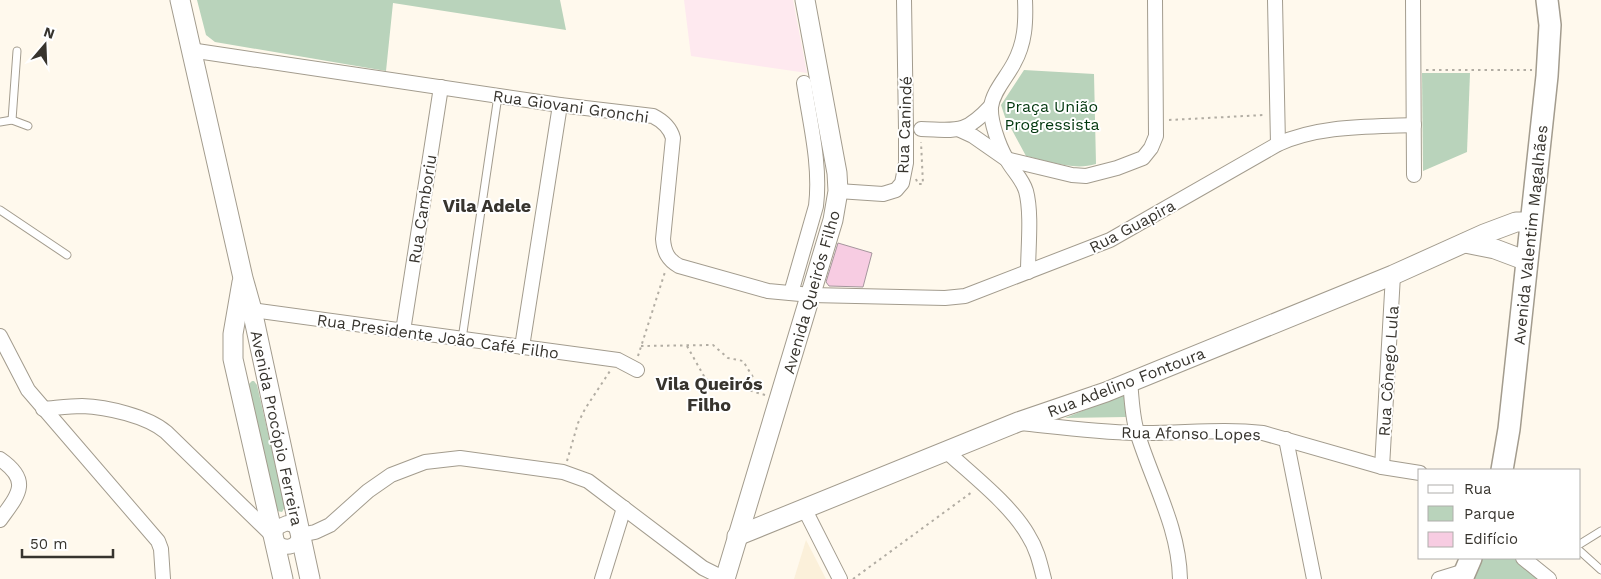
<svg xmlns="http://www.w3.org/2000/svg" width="1601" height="579" font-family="'Work Sans',sans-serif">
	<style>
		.industrial { fill: #fee9ef }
		.built { fill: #fbf0da }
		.green { fill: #b9d3bb }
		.building { fill: #f7cce2; stroke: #a5969d }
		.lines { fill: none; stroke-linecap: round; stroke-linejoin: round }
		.lane-casing { stroke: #a39c8e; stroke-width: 9 }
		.street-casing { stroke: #a39c8e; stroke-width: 16 }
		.secondary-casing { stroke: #a39c8e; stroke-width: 21 }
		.primary-casing { stroke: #a39c8e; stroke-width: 24 }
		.path { stroke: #b2ada3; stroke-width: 2; stroke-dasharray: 2.5 4; stroke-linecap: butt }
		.lane { stroke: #fff; stroke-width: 7 }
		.street { stroke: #fff; stroke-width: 14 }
		.secondary { stroke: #fff; stroke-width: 19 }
		.primary { stroke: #fff; stroke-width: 21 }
		.labels { text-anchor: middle; stroke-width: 4; stroke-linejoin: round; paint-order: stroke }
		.street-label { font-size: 16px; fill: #37342e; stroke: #fff }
		.park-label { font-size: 16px; fill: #00360d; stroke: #fff }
		.neighbourhood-label { font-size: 18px; font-weight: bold; fill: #37342e; stroke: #fff }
	</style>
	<rect width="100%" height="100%" fill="#fff9ed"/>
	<polygon class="industrial" points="684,0 793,0 807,73 691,56"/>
	<polygon class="built" points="806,540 826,579 794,579"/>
	<g class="green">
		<polygon points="197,0 560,0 566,30 393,3 386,71 215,42 206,35"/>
		<path d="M1024 70 1094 74 1096 164C1074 171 1048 161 1026 156L1005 117 1001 105Z"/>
		<polygon points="1422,73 1470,73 1467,152 1423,171"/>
		<polygon points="252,381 254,381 257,385 285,507 282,512 277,511 248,385"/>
		<polygon points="1124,394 1126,417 1065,418"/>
		<polygon points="1482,558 1518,559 1532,558 1557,579 1474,579"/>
	</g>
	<polygon class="building" points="838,243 872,253 863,287 829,286 826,282"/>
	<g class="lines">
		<g class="lane-casing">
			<g id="lane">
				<polyline points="12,120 17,51"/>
				<polyline points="0,122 12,120 28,126"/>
				<polyline points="0,210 67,255"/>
				<polyline points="462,339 498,96"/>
				<polyline points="1580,544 1601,531"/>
				<polyline points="1580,551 1601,570"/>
			</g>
		</g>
		<g class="street-casing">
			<g id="street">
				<path d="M1025 0C1026 23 1025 43 1014 63 1007 77 993 91 991 107 990 121 999 146 1006 158 1012 170 1022 178 1026 191 1032 213 1028 249 1028 272"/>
				<polyline points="1275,0 1278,144"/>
				<polyline points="1413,0 1414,175"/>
				<path d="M190 50 560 105 653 116C663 121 670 127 673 138L663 239C664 252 668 260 679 266L768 291 811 295 945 298 965 296 1110 240 1278 144C1320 125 1368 127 1414 125"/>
				<path d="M921 129C957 130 964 135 991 106"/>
				<polyline points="960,130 973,136 1006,159 1072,175 1086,176 1117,168 1143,158 1151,148 1156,136 1155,0"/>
				<polyline points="838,191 883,194 896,190 902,183 906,163 906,130 904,0"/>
				<path d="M791 293 816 206C821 165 810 123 804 83"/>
				<polyline points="245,309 618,360 637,370"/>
				<polyline points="403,331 441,87"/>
				<polyline points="0,336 28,390 158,541 161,549 163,579"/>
				<polyline points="522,347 560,105"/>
				<path d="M1130 382C1132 399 1132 419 1138 435 1153 483 1179 528 1180 579"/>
				<path d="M43 409C56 408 69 406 82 406 107 407 147 416 166 432L273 536C279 550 296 551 300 535L295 526 287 523 278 527 273 536"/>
				<path d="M1021 423C1059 427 1097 432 1136 433 1178 434 1221 428 1263 433L1382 467 1420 473"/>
				<polyline points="1286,439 1314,579"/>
				<path d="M946 451C972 475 1011 505 1028 535 1037 549 1040 563 1044 579"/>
				<path d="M0 459C32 481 18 495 0 520"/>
				<polyline points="1382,467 1393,275"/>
				<polyline points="805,510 840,579"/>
				<polyline points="300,535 315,532 330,525 368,491 391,475 425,462 460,458 563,472 588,481 703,568 725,579"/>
				<polyline points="1523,558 1549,579"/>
				<polyline points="602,579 624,508"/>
				<polyline points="1439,579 1465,571"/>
			</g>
		</g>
		<g class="secondary-casing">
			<g id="secondary">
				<polyline points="180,0 243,278 252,310 310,579"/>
				<polyline points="1465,243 1495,249 1527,261"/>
				<polyline points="242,282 233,334 233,359 283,579"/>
				<polyline points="737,536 1018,422 1106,392 1393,275 1484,234 1516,222 1531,222"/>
				<polyline points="725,579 833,220 838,191 837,173 805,0"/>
			</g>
		</g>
		<g class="primary-casing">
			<g id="primary">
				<polyline points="1502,470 1509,429 1547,76 1550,25 1547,0"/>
				<polyline points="1462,579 1471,558"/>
			</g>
		</g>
		<g class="path">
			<polyline points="1426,70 1532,70"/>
			<polyline points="1169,120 1264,115"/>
			<polyline points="916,179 918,184 923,184 921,142"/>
			<polyline points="641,346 713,345 728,358 743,361 756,382 766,385"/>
			<polyline points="687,346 705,378 713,384 748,390 765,395"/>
			<polyline points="638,356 665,272"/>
			<polyline points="567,461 578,423 585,409 610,371"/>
			<polyline points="853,579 972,492"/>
		</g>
		<use href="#lane" class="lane"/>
		<use href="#street" class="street"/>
		<use href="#secondary" class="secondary"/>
		<use href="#primary" class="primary"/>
	</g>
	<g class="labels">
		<g class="street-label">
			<text transform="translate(571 106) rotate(8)" y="6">Rua Giovani Gronchi</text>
			<text transform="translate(904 125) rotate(-88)" y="6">Rua Canindé</text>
			<text transform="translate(422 209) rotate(-81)" y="6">Rua Camboriu</text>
			<text transform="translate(1132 226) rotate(-28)" y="6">Rua Guapira</text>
			<text transform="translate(1530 235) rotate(-84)" y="6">Avenida Valentim Magalhães</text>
			<text transform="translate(811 292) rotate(-74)" y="6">Avenida Queirós Filho</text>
			<text transform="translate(438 336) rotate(8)" y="6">Rua Presidente João Café Filho</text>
			<text transform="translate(1388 371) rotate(-86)" y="6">Rua Cônego Lula</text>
			<text transform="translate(1126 382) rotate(-21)" y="6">Rua Adelino Fontoura</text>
			<text transform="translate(277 428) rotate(78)" y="6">Avenida Procópio Ferreira</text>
			<text transform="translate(1191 433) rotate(1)" y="6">Rua Afonso Lopes</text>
		</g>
		<g class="park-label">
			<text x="1052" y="112">Praça União<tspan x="1052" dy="18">Progressista</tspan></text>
		</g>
		<g class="neighbourhood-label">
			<text x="487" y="212">Vila Adele</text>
			<text x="709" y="390">Vila Queirós<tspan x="709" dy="21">Filho</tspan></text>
		</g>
	</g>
	<rect x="1418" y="469" width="162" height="90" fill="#ffffff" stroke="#afaeab"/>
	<rect x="1428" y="485" width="25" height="8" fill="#ffffff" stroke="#afaeab"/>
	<text x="1464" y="494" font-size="15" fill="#37342e">Rua</text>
	<rect x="1428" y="506" width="25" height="15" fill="#b9d3bb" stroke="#afaeab"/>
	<text x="1464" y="519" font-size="15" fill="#37342e">Parque</text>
	<rect x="1428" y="532" width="25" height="15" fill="#f7cce2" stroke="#afaeab"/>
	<text x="1464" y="544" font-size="15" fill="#37342e">Edifício</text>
	<g transform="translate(45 45) rotate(19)" stroke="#ffffff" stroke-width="4" paint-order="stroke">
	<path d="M0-4L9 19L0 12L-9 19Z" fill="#37342e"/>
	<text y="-8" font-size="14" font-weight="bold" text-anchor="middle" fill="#37342e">N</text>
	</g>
	<path d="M22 549v8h91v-8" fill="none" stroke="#37342e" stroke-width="2.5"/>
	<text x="30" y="549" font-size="15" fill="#37342e" stroke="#ffffff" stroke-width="4" paint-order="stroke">50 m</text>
</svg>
